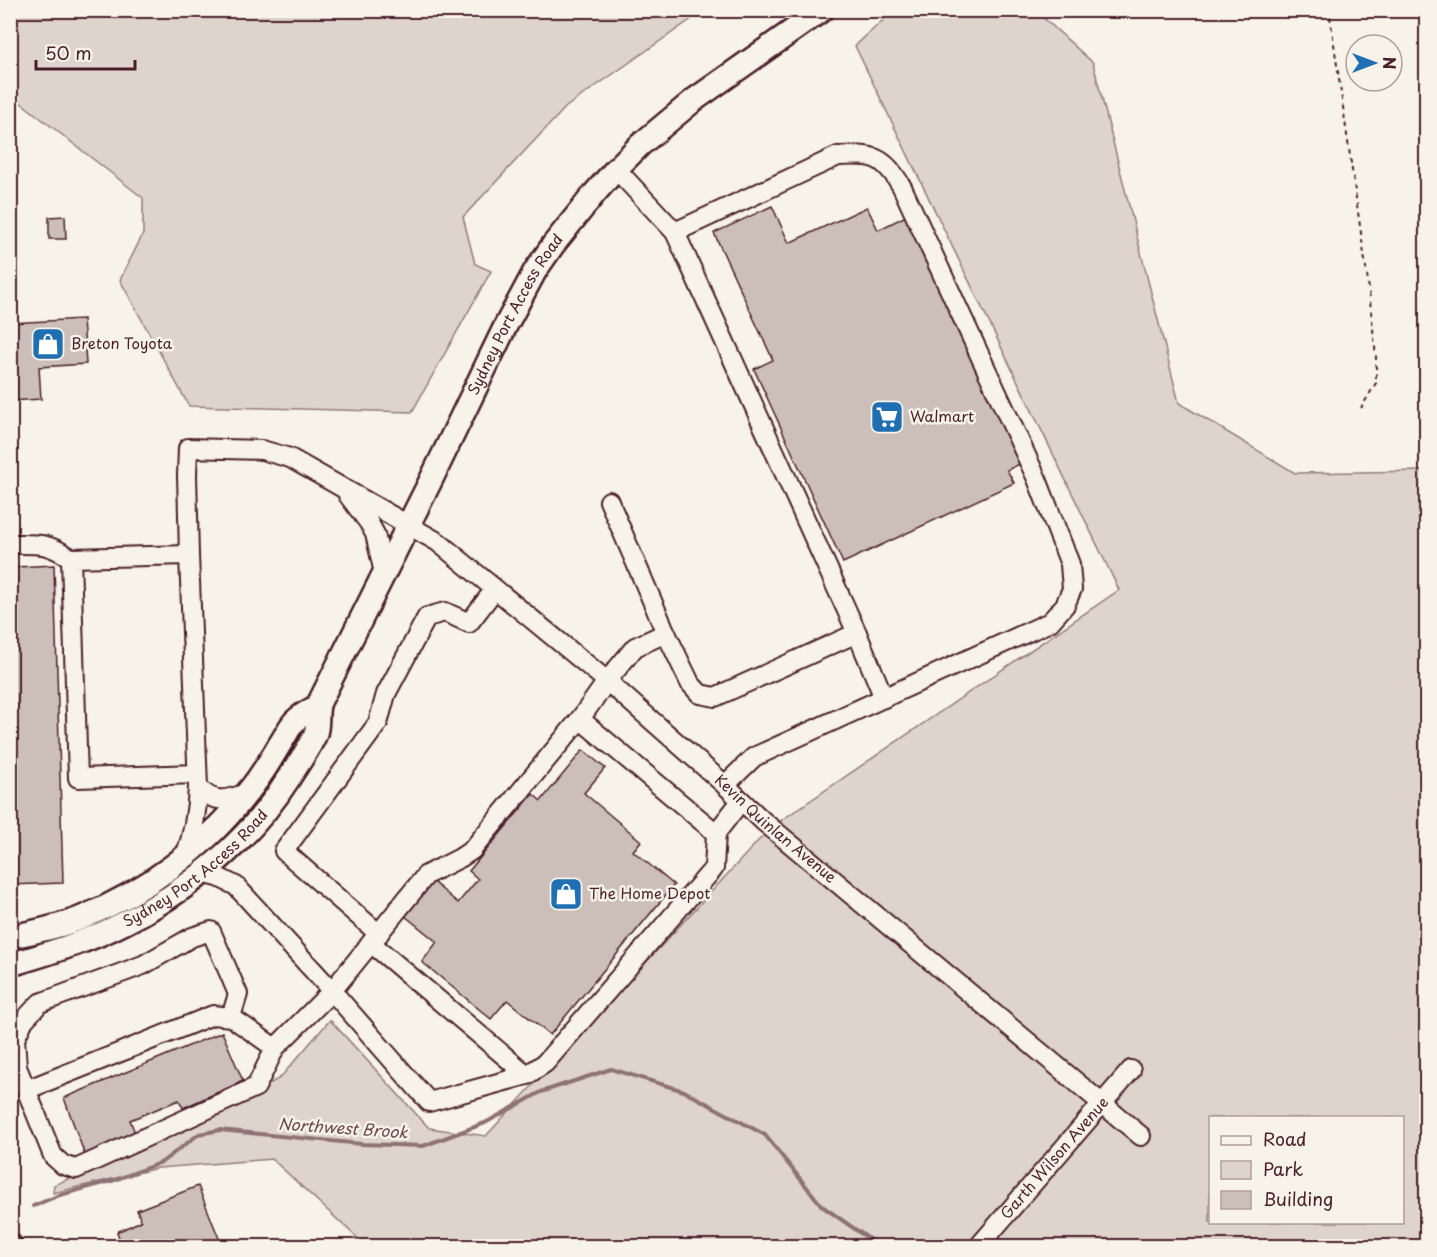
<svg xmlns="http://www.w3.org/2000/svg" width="1437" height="1257" font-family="'Playpen Sans',sans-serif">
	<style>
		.green { fill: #ded4cc; stroke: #947a7c; stroke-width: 1.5; fill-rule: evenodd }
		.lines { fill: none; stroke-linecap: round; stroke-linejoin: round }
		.stream { stroke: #8e7275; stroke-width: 4 }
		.building { fill: #ccbfb9; stroke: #4a1f2b; stroke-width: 1.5 }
		.minor-casing { stroke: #4a1f2b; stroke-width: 22 }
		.major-casing { stroke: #4a1f2b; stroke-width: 27 }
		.path { stroke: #4a1f2b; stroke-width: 2; stroke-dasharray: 4.5 4.5; stroke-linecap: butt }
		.minor { stroke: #f7f3e8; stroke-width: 18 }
		.major { stroke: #f7f3e8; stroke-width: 22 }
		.labels { text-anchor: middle; stroke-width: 5; stroke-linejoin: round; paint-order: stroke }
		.street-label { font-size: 15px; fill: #4a1f2b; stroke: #f7f3e8 }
		.poi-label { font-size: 15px; fill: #4a1f2b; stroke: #f7f3e8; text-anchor: start }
		.water-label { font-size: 16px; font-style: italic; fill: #6c4950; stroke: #f7f3e8 }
	</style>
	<rect width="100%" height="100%" fill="#f7f3e8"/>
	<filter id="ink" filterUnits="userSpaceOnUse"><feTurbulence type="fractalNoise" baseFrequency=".0167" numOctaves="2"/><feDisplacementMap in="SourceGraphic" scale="12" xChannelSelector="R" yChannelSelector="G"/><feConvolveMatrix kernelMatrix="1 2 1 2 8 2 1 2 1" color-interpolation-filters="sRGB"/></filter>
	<g filter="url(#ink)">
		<g class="green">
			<polygon points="10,11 11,10 703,11 566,107 463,217 475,264 491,271 412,412 189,406 120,280 143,234 143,198 11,95"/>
			<path d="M893 11H1036L1093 63 1179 403 1295 473 1426 471V1246H372L365 1245 272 1159 158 1168 53 1193 54 1185 193 1126 280 1078 330 1020 429 1128 486 1136 770 828 1119 590 855 46ZM1210 1118H1402V1222H1210Z"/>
		</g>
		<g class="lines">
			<polyline class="stream" points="33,1206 60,1195 115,1180 162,1162 199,1134 220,1130 362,1144 423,1146 485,1123 541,1092 611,1069 684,1091 765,1135 822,1206 879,1246"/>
		</g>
		<g class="building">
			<polygon points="772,206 789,243 867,207 878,230 906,216 1020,464 1007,470 1014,483 843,563 754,369 773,360 714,233"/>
			<polygon points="65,216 66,239 49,239 49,217"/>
			<polygon points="83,319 86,364 39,367 41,399 10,401 10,323"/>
			<polygon points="54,565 63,883 10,885 10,622 17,622 16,567"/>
			<polygon points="583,750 605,768 584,793 641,841 633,851 674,885 550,1035 507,1000 491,1019 422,962 437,942 405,916 433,882 458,903 478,879 469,871 533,794 541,801"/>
			<polygon points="222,1032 243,1081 183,1108 179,1100 130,1120 137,1138 86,1158 64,1098"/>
			<polygon points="198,1186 222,1246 122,1246 117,1232 141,1221 137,1210"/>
		</g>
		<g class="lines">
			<g class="minor-casing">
				<g id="minor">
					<polyline points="616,169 675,232 857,633 884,698"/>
					<path d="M675 232 838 156C873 154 883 155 902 187L1037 479 1070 564 1072 589 1065 605 1050 622 754 757 725 785"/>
					<polyline points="348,495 369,523 375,534 384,573"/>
					<path d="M10 544C39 544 46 542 71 558"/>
					<polyline points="189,555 71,558 78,778 197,774"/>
					<polyline points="666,633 690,683 700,694 715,697 857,633"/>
					<polyline points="580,719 716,833"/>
					<path d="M198 787C215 805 226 800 247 793"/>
					<path id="s1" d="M185 856C194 833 197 812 198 787L189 555 187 475 188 448 262 450 290 458 438 542 607 681 725 785 763 821 1141 1136"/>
					<polyline points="202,873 218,877 236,886 332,991 429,1102 527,1075 545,1063 714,868 716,833 741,801"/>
					<polyline points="379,934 284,851 378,723 386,694 427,617 445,612 469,623 495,589"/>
					<polyline points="371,943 527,1075"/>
					<polyline points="275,1048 231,1017 238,994 211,931 192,937 143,965 40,1003 24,1020 15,1039 17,1067 53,1156 63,1165 76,1169 256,1087 275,1048 332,991 426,875 460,858 472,850 580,719 607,681 635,647 666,633 609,501"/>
					<polyline points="26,1090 213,1015 231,1017"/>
					<path id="s2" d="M979 1246 1131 1070"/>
				</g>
			</g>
			<g class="major-casing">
				<g id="major">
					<path d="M10 937C34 932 59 927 81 918 145 892 205 848 247 793 260 778 270 761 280 744 285 737 289 727 295 721 301 715 310 710 318 706"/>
					<path id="s3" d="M10 965C48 953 87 942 122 924 189 891 249 841 289 778 297 765 309 749 315 735 319 725 316 713 319 703L430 482 506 325 535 271 553 245 594 194 616 169 640 145 694 100 822 10"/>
					<polyline points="10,1245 11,1246"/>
				</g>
			</g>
			<polyline class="path" points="1324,10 1330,16 1368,282 1376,357 1376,383 1361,408"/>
			<use href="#minor" class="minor"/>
			<use href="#major" class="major"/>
		</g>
	</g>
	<defs>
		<g id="shop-square" transform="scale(1.725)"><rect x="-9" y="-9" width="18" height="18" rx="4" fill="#1f6fb2" stroke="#f7f3e8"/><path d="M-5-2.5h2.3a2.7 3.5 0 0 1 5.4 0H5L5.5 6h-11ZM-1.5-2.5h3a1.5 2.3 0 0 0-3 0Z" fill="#fff"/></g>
		<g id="supermarket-square" transform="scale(1.725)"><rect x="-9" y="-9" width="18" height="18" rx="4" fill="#1f6fb2" stroke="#f7f3e8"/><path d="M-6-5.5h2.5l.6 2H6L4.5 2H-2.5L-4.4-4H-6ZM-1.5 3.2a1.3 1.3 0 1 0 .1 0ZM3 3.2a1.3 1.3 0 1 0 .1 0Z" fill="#fff"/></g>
	</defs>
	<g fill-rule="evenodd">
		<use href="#shop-square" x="48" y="344"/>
		<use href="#supermarket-square" x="887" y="417"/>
		<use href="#shop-square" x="566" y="894"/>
	</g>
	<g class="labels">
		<g class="street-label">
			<text dy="5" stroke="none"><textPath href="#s3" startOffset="862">Sydney Port Access Road</textPath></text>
			<text dy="5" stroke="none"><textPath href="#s1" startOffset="1126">Kevin Quinlan Avenue</textPath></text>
			<text dy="5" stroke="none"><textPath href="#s3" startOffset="212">Sydney Port Access Road</textPath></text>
			<text dy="5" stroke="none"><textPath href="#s2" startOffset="116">Garth Wilson Avenue</textPath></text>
		</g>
		<g class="poi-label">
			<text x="71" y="349">Breton Toyota</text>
			<text x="910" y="422">Walmart</text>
			<text x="589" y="899">The Home Depot</text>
		</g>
		<g class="water-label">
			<text transform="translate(343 1128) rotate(4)" y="6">Northwest Brook</text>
		</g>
	</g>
	<rect width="1437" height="1257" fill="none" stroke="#f7f3e8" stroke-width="36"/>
	<rect x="18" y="18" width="1401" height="1221" fill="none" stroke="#4a1f2b" stroke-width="2" filter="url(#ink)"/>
	<rect x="1209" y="1116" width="195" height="108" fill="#f7f3e8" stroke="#b29e9c" stroke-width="1.5"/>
	<rect x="1221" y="1136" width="30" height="9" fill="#f7f3e8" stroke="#b29e9c" stroke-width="1.5"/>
	<text x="1263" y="1146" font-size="18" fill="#4a1f2b">Road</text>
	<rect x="1221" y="1161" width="30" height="18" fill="#ded4cc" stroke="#b29e9c" stroke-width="1.5"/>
	<text x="1263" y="1176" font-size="18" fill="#4a1f2b">Park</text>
	<rect x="1221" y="1191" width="30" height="18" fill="#ccbfb9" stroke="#b29e9c" stroke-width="1.5"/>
	<text x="1263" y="1206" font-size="18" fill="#4a1f2b">Building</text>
	<g transform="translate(1374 63) rotate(90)"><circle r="28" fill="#f7f3e8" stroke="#b29e9c" stroke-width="1.5"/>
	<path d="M0-4.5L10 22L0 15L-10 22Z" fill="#1f6fb2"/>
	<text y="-9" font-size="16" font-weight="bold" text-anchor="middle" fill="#4a1f2b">N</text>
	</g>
	<path d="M36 60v9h99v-9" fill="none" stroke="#4a1f2b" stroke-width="3"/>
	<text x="45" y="60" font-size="18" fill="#4a1f2b" stroke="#f7f3e8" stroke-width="4.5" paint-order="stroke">50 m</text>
</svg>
